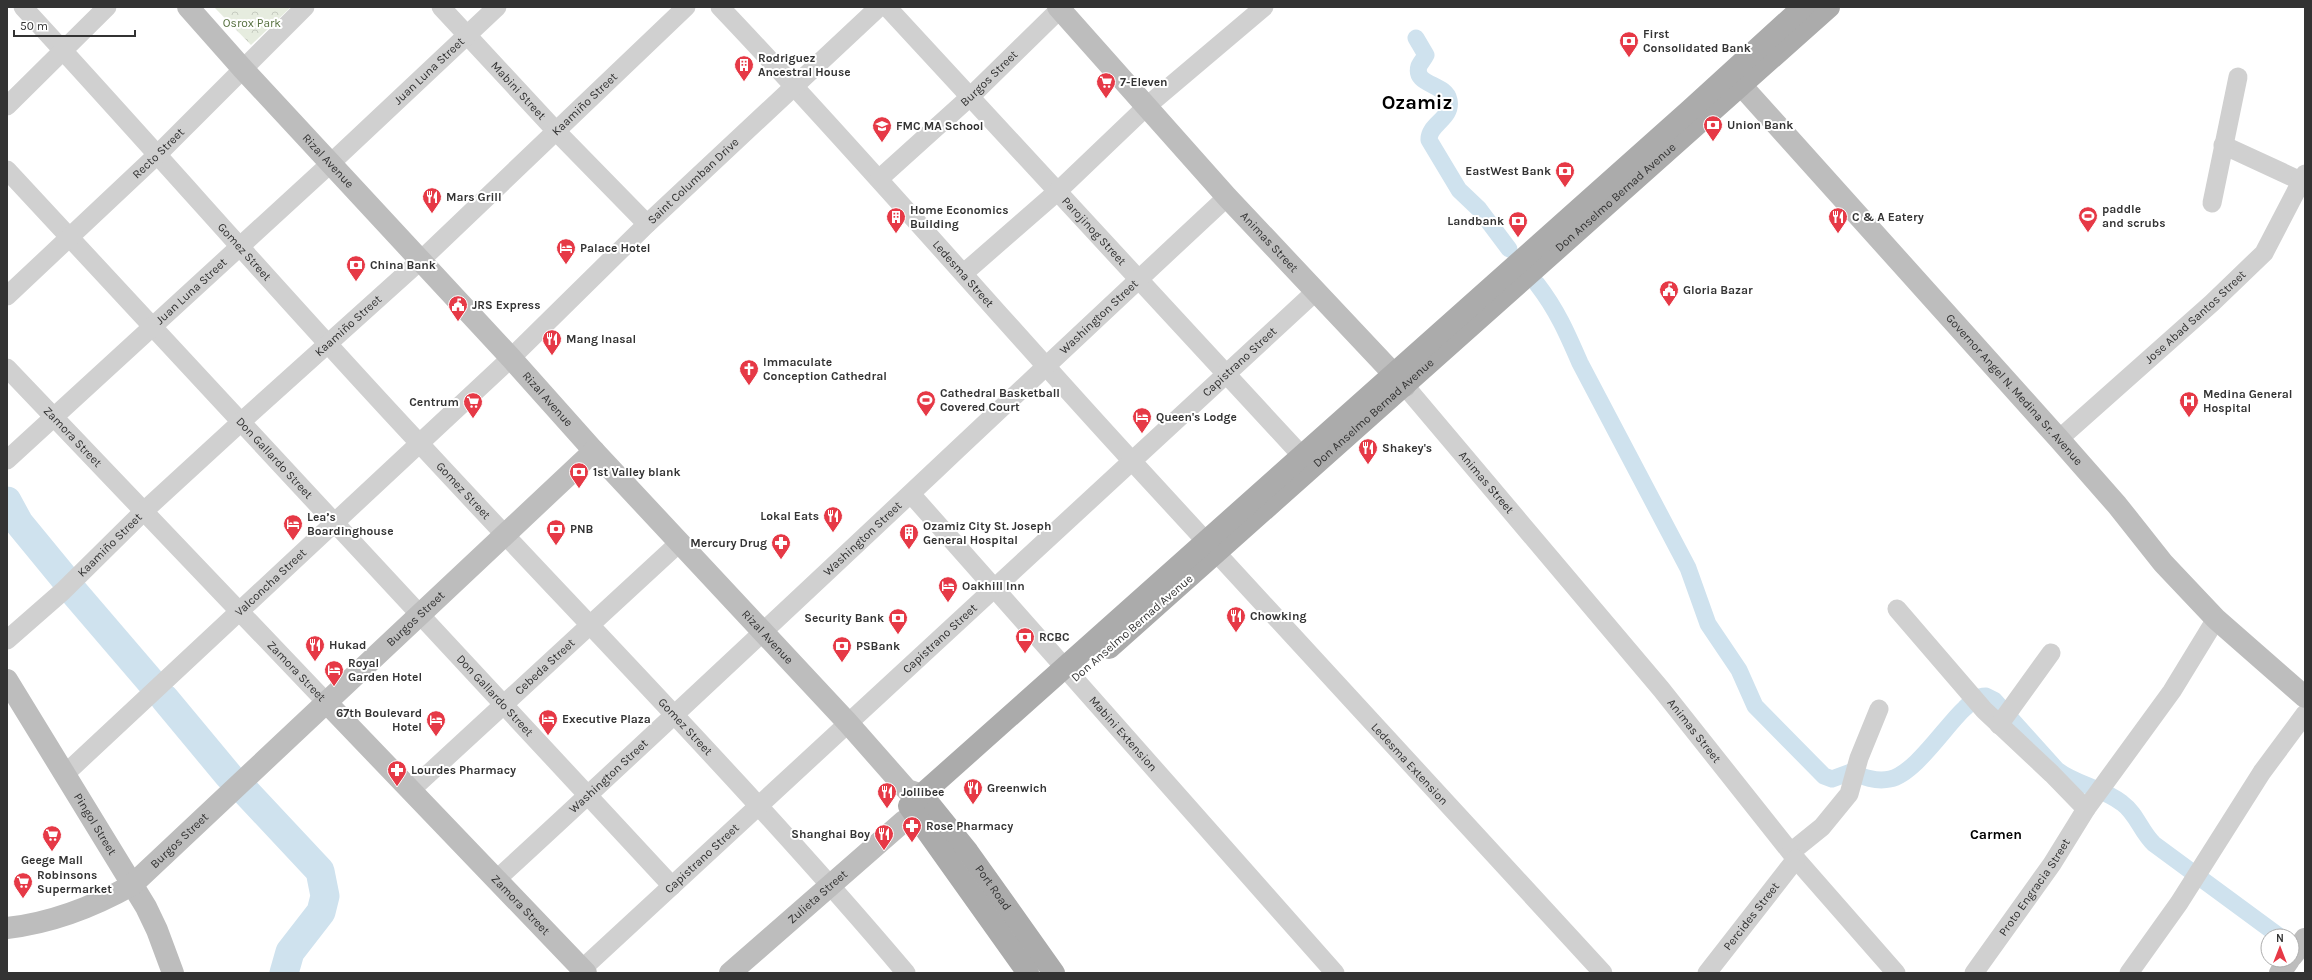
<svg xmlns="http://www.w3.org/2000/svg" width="2312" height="980" font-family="Karla,sans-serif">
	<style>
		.forest { fill: url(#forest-crowns) }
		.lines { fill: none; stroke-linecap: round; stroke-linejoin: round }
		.canal { stroke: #cfe2ee; stroke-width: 17 }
		.river { stroke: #cfe2ee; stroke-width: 29 }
		.street { stroke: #d0d0d0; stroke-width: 19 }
		.secondary { stroke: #bdbdbd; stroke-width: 22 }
		.primary { stroke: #ababab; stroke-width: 22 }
		.labels { text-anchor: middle; stroke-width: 4; stroke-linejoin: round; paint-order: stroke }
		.park-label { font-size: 12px; fill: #56703f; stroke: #fff }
		.poi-label { font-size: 12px; font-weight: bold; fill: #333; stroke: #fff; text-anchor: start }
		.street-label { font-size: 12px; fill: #333; stroke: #fff }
		.quarter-label { font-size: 14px; font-weight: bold; fill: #000; stroke: #fff }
		.town-label { font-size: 20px; font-weight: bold; fill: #000; stroke: #fff }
	</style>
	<defs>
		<pattern id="forest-crowns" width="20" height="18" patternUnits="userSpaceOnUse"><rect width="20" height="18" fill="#e6ecdf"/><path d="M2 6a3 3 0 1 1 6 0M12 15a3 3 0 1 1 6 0" fill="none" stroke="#c6cbc0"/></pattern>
	</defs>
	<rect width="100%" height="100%" fill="#fff"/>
	<polygon class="forest" points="214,7 291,7 251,45"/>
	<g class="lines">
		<g class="canal">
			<path d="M1416 38 1426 55C1424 59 1421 62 1419 66 1413 86 1446 83 1449 100 1453 119 1428 124 1429 140L1459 190 1479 209 1509 249"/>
			<path d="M1537 284C1557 310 1567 333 1580 363L1688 568 1708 624 1739 670 1755 706 1824 776 1832 779 1851 772C1863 777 1876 782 1890 779 1915 774 1946 725 1965 708 1971 702 1976 696 1986 696L1994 700 2057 770C2076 785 2103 788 2122 803 2137 814 2141 832 2154 844L2279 936"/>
		</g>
		<g class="river">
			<polyline points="7,501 19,523 65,579"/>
			<polyline points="73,591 151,682"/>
			<polyline points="165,699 229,776"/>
			<polyline points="246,792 320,871 325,896 321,912 290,952 284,973"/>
		</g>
		<g class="street">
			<path id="s1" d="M23 7C157 152 286 301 421 445 583 620 751 790 906 973"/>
			<path id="s2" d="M441 7 556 131 647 224"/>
			<path id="s3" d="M720 7C861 155 993 310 1131 460 1288 632 1445 803 1603 973"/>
			<path id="s4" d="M887 7 1302 456"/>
			<polyline points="7,106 107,7"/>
			<polyline points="2223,145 2303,182"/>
			<path id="s5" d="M7 170 672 886"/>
			<path id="s6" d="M879 179 971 96 1062 7"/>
			<polyline points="2212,203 2238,77"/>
			<polyline points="964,273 1058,191 1147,106 1264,7"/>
			<path id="s7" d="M7 296 158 154 305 7"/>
			<path id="s8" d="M7 368 326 702"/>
			<path id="s9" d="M1405 386 1661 689 1796 859 1896 973"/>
			<path id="s10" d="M2059 439 2212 303 2264 253 2305 174"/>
			<path id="s11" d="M7 460 331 163 497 7"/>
			<path id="s12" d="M911 494 1335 973"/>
			<polyline points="1897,609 1984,710 2052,774 2086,809"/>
			<path id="s13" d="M7 640 63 591 144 511 241 422 421 260 686 7"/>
			<polyline points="1999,725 2051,653"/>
			<path id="s14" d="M65 774 511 358 647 224 879 7"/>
			<path id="s15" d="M411 790 679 543"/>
			<polyline points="1791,852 1822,827 1849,794 1859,758 1879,709"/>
			<path id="s16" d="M496 880C742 654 983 424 1227 197"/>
			<path id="s17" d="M582 969 1315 292"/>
			<path id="s18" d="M1707 973 1796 859"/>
			<path id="s19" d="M1974 973 2052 864 2086 809 2172 691 2216 619"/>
			<polyline points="2129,973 2179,903 2262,772 2305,714"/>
		</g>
		<g class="secondary">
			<path id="s20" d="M188 7 242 68 511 358 594 451 848 723 907 790 922 795"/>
			<path id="s21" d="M1058 7 1227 197 1405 386"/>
			<path id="s22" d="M1731 74 2059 439 2117 505 2163 563 2216 619 2305 697"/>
			<path id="s23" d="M7 680 146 907 157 930 173 973"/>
			<path id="s24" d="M326 702 586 973"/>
			<path id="s25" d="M7 928C52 923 93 907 132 885L594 451"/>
			<polyline points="2292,956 2305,939"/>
			<path id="s26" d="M730 973 904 821 917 817"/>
			<polyline points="2280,973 2289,960"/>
		</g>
		<g class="primary">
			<path id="s27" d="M1109 648 1829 7"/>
			<path id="s28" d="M922 795 968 852 1054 973"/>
			<polyline points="1028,973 909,806 1690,110 1803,7"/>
		</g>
	</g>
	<defs>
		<g id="bank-pin" transform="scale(1)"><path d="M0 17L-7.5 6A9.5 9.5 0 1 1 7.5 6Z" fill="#e63946" stroke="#fff"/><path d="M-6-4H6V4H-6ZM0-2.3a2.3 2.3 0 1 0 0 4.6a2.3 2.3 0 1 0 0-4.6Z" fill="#fff"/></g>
		<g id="building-pin" transform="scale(1)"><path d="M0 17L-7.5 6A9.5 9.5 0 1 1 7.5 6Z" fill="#e63946" stroke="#fff"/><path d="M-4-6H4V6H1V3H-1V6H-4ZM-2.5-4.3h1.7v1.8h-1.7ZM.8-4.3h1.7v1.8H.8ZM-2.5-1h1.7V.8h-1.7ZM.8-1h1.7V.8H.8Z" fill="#fff"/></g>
		<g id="supermarket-pin" transform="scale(1)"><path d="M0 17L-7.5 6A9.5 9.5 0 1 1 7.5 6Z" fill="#e63946" stroke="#fff"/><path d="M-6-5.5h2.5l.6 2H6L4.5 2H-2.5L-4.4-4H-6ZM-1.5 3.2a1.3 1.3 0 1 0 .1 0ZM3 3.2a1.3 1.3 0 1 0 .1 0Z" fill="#fff"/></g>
		<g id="school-pin" transform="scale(1)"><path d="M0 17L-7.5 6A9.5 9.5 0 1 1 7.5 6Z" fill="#e63946" stroke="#fff"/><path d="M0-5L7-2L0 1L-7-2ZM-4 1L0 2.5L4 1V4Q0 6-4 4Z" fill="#fff"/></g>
		<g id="restaurant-pin" transform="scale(1)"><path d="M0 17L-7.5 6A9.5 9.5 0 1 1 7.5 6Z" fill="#e63946" stroke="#fff"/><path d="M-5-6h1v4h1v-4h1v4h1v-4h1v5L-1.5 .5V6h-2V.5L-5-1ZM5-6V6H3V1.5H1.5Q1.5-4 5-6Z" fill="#fff"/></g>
		<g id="stadium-pin" transform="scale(1)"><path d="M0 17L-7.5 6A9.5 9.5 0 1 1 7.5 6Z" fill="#e63946" stroke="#fff"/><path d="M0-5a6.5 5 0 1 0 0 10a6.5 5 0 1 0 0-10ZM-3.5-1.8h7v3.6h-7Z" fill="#fff"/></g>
		<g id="hotel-pin" transform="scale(1)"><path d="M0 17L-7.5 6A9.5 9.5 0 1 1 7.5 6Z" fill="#e63946" stroke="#fff"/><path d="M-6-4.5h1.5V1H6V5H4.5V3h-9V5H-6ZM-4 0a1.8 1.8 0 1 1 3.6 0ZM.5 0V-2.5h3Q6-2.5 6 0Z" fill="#fff"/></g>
		<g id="civic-pin" transform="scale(1)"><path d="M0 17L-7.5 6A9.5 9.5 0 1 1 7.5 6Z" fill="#e63946" stroke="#fff"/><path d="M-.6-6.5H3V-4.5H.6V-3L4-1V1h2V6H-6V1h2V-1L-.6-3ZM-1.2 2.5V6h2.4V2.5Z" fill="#fff"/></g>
		<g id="church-pin" transform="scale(1)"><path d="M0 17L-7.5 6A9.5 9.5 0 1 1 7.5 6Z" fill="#e63946" stroke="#fff"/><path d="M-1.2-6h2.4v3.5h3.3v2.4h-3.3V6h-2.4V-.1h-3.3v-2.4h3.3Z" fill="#fff"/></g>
		<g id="hospital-pin" transform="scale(1)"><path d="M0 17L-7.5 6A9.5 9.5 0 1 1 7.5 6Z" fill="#e63946" stroke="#fff"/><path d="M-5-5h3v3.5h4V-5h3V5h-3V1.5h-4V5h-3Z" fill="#fff"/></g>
		<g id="pharmacy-pin" transform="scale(1)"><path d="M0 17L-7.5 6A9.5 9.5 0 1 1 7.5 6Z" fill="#e63946" stroke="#fff"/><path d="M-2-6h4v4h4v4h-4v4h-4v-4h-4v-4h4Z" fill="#fff"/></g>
	</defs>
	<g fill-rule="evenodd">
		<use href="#bank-pin" x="1629" y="41"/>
		<use href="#building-pin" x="744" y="65"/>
		<use href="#supermarket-pin" x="1106" y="82"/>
		<use href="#bank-pin" x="1713" y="125"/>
		<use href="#school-pin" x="882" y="126"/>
		<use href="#bank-pin" x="1565" y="171"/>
		<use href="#restaurant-pin" x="432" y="197"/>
		<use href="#stadium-pin" x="2088" y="216"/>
		<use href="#building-pin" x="896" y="217"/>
		<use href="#restaurant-pin" x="1838" y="217"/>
		<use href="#bank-pin" x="1518" y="221"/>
		<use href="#hotel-pin" x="566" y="248"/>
		<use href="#bank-pin" x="356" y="265"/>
		<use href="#civic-pin" x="1669" y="290"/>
		<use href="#civic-pin" x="458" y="305"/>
		<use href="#restaurant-pin" x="552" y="339"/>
		<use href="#church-pin" x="749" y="369"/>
		<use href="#stadium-pin" x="926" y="400"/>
		<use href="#hospital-pin" x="2189" y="401"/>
		<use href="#supermarket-pin" x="473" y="402"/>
		<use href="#hotel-pin" x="1142" y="417"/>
		<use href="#restaurant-pin" x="1368" y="448"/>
		<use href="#bank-pin" x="579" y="472"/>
		<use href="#restaurant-pin" x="833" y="516"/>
		<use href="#hotel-pin" x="293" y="524"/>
		<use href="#bank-pin" x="556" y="529"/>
		<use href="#building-pin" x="909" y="533"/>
		<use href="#pharmacy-pin" x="781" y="543"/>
		<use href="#hotel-pin" x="948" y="586"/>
		<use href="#restaurant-pin" x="1236" y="616"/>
		<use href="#bank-pin" x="898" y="618"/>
		<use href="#bank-pin" x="1025" y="637"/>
		<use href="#restaurant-pin" x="315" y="645"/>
		<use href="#bank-pin" x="842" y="646"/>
		<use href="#hotel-pin" x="334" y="670"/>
		<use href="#hotel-pin" x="548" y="719"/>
		<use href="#hotel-pin" x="436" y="720"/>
		<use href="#pharmacy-pin" x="397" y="770"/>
		<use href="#restaurant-pin" x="973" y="788"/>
		<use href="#restaurant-pin" x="887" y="792"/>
		<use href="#pharmacy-pin" x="912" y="826"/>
		<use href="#restaurant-pin" x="884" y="834"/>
		<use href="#supermarket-pin" x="52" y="835"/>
		<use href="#supermarket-pin" x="23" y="882"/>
	</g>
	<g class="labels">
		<g class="park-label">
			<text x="252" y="27">Osrox Park</text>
		</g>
		<g class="poi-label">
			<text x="1643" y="38">First<tspan x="1643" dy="14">Consolidated Bank</tspan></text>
			<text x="758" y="62">Rodriguez<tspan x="758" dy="14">Ancestral House</tspan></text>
			<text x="1120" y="86">7-Eleven</text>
			<text x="1727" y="129">Union Bank</text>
			<text x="896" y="130">FMC MA School</text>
			<text x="1551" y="175" text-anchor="end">EastWest Bank</text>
			<text x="446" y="201">Mars Grill</text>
			<text x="2102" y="213">paddle<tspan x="2102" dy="14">and scrubs</tspan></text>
			<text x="910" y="214">Home Economics<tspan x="910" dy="14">Building</tspan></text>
			<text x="1852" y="221">C &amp; A Eatery</text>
			<text x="1504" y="225" text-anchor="end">Landbank</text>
			<text x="580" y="252">Palace Hotel</text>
			<text x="370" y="269">China Bank</text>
			<text x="1683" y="294">Gloria Bazar</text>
			<text x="472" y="309">JRS Express</text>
			<text x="566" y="343">Mang Inasal</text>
			<text x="763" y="366">Immaculate<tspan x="763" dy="14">Conception Cathedral</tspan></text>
			<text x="940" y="397">Cathedral Basketball<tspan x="940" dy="14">Covered Court</tspan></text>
			<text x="2203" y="398">Medina General<tspan x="2203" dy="14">Hospital</tspan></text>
			<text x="459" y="406" text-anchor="end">Centrum</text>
			<text x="1156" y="421">Queen's Lodge</text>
			<text x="1382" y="452">Shakey's</text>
			<text x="593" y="476">1st Valley blank</text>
			<text x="819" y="520" text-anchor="end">Lokal Eats</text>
			<text x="307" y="521">Lea’s<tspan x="307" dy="14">Boardinghouse</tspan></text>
			<text x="923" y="530">Ozamiz City St. Joseph<tspan x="923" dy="14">General Hospital</tspan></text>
			<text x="570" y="533">PNB</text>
			<text x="767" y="547" text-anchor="end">Mercury Drug</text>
			<text x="962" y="590">Oakhill Inn</text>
			<text x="1250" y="620">Chowking</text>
			<text x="884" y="622" text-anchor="end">Security Bank</text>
			<text x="1039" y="641">RCBC</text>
			<text x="329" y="649">Hukad</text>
			<text x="856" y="650">PSBank</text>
			<text x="348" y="667">Royal<tspan x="348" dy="14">Garden Hotel</tspan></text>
			<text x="422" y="717" text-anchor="end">67th Boulevard<tspan x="422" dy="14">Hotel</tspan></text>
			<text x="562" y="723">Executive Plaza</text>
			<text x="411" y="774">Lourdes Pharmacy</text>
			<text x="987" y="792">Greenwich</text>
			<text x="901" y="796">Jollibee</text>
			<text x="926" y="830">Rose Pharmacy</text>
			<text x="870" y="838" text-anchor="end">Shanghai Boy</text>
			<text x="52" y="864" text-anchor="middle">Geege Mall</text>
			<text x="37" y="879">Robinsons<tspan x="37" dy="14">Supermarket</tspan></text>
		</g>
		<g class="street-label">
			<text dy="4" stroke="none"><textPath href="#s11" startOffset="574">Juan Luna Street</textPath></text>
			<text dy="4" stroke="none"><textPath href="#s6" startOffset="149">Burgos Street</textPath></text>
			<text dy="4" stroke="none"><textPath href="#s2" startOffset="114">Mabini Street</textPath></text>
			<text dy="4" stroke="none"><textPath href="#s13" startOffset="788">Kaamiño Street</textPath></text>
			<text dy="4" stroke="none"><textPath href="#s7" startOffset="208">Recto Street</textPath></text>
			<text dy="4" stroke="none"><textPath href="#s20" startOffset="208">Rizal Avenue</textPath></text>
			<text dy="4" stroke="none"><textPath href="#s14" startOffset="864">Saint Columban Drive</textPath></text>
			<text dy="4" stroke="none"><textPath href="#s27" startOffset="678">Don Anselmo Bernad Avenue</textPath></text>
			<text dy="4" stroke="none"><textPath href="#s4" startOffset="305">Parojinog Street</textPath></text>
			<text dy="4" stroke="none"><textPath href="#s21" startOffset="316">Animas Street</textPath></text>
			<text dy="4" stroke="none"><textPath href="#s1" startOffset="330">Gomez Street</textPath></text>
			<text dy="4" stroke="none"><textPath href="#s3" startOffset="361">Ledesma Street</textPath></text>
			<text dy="4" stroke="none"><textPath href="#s11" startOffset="250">Juan Luna Street</textPath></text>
			<text dy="4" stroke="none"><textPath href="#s16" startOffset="825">Washington Street</textPath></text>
			<text dy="4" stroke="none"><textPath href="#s10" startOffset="183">Jose Abad Santos Street</textPath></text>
			<text dy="4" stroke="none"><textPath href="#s13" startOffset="464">Kaamiño Street</textPath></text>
			<text dy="4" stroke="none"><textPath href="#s17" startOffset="895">Capistrano Street</textPath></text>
			<text dy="4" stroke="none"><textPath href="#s22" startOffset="424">Governor Angel N. Medina Sr. Avenue</textPath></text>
			<text dy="4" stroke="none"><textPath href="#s20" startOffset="532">Rizal Avenue</textPath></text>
			<text dy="4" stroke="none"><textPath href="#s27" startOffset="354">Don Anselmo Bernad Avenue</textPath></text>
			<text dy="4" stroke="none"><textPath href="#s8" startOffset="95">Zamora Street</textPath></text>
			<text dy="4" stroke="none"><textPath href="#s5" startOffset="393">Don Gallardo Street</textPath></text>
			<text dy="4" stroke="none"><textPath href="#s9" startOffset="126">Animas Street</textPath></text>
			<text dy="4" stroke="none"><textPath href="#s1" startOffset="654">Gomez Street</textPath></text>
			<text dy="4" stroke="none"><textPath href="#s16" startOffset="501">Washington Street</textPath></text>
			<text dy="4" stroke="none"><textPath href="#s13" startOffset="140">Kaamiño Street</textPath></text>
			<text dy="4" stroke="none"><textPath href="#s14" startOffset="281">Valconcha Street</textPath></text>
			<text dy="4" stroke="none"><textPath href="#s25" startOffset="522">Burgos Street</textPath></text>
			<text transform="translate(1132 628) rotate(-41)" y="4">Don Anselmo Bernad Avenue</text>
			<text dy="4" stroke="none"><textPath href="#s20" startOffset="856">Rizal Avenue</textPath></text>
			<text dy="4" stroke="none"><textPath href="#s17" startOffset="487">Capistrano Street</textPath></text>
			<text dy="4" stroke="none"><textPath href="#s15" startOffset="182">Cebeda Street</textPath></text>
			<text dy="4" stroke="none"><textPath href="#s8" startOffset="419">Zamora Street</textPath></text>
			<text dy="4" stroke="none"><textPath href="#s5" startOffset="717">Don Gallardo Street</textPath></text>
			<text dy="4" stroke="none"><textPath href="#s1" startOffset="978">Gomez Street</textPath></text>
			<text dy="4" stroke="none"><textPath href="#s9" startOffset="450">Animas Street</textPath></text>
			<text dy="4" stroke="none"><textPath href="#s12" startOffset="320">Mabini Extension</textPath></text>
			<text dy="4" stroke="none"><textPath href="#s3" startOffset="1024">Ledesma Extension</textPath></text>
			<text dy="4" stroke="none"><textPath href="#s16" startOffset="153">Washington Street</textPath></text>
			<text dy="4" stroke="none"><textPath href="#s23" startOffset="169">Pingol Street</textPath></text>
			<text dy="4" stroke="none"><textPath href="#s25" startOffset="198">Burgos Street</textPath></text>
			<text dy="4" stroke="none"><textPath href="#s17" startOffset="163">Capistrano Street</textPath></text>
			<text dy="4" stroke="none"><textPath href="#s19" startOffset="105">Proto Engracia Street</textPath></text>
			<text dy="4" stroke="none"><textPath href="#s28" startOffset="117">Port Road</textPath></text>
			<text dy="4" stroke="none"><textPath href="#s26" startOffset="116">Zulieta Street</textPath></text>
			<text dy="4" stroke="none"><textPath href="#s24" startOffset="281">Zamora Street</textPath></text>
			<text dy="4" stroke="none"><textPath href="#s18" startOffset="72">Percides Street</textPath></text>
		</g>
		<g class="quarter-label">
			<text x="1996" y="839">Carmen</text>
		</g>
		<g class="town-label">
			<text x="1417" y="109">Ozamiz</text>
		</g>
	</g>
	<rect width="2312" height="980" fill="none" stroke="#333333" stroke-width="16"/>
	<g transform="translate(2280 948)"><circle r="19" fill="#ffffff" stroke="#adadad"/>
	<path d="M0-3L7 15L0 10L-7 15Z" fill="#e63946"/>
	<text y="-6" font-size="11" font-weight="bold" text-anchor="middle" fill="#333333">N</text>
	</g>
	<path d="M14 30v6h121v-6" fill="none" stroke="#333333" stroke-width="2"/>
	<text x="20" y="30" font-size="12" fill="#333333" stroke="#ffffff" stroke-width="3" paint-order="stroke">50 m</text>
</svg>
